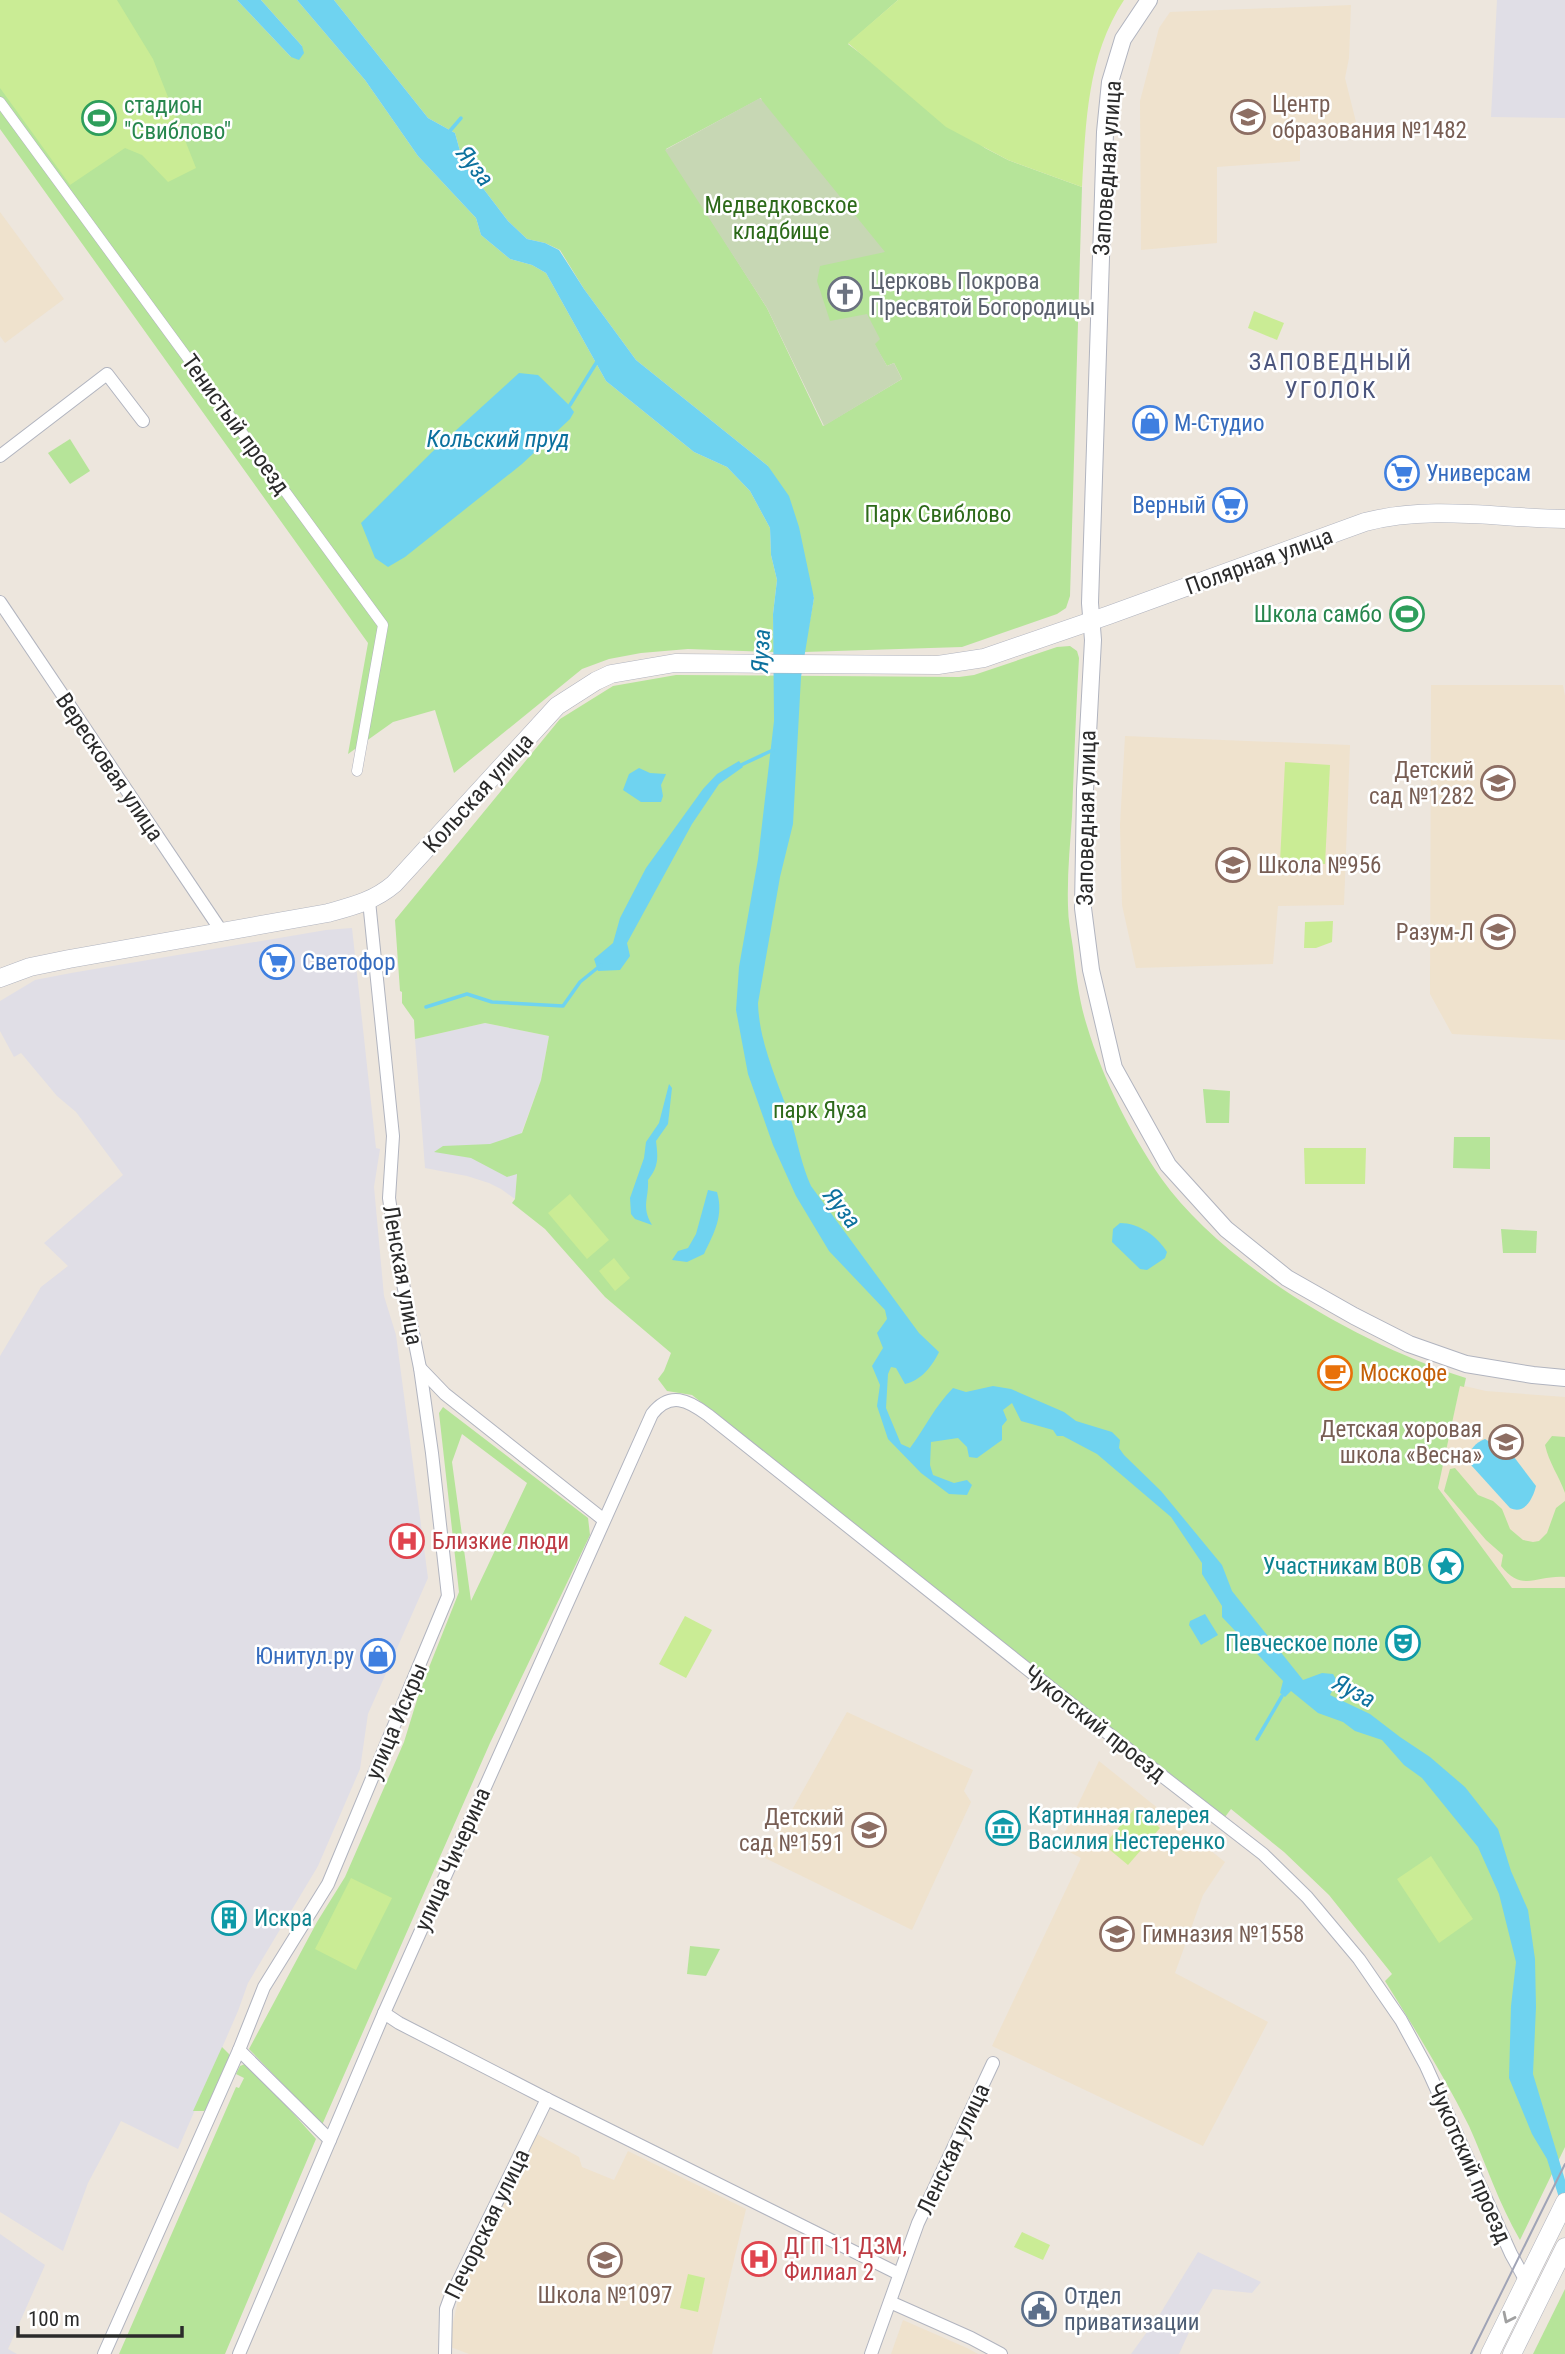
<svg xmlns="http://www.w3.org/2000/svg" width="1565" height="2354" font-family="'Roboto Condensed',sans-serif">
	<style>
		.industrial { fill: #e0dee6 }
		.education { fill: #efe2cd }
		.green { fill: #b6e499; fill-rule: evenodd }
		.cemetery { fill: #c7d7b4 }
		.pitch { fill: #caec95 }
		.water { fill: #6fd3f0 }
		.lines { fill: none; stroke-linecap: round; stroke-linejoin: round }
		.stream { stroke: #6fd3f0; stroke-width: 3.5 }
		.pedestrian-casing { stroke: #b1b4bf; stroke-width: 11 }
		.minor-casing { stroke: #b1b4bf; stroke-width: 14 }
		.tertiary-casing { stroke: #b1b4bf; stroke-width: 18 }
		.secondary-casing { stroke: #b1b4bf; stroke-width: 19 }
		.pedestrian { stroke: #fff; stroke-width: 10 }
		.minor { stroke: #fff; stroke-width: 12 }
		.tertiary { stroke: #fff; stroke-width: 16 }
		.secondary { stroke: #fff; stroke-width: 18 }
		.tram { stroke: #a0a4b6; stroke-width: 2 }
		.oneway { stroke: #a0a0a0 }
		.labels { text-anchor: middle; stroke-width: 5; stroke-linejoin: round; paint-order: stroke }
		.education-label { font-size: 23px; fill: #785e54; stroke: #fff; text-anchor: end }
		.leisure-label { font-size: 23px; fill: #27864d; stroke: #fff; text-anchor: start }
		.street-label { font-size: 23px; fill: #2b2b2b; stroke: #fff }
		.park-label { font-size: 23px; fill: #2d6a1a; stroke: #fff }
		.worship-label { font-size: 23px; fill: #5b616d; stroke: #fff; text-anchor: start }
		.shop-label { font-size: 23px; fill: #366cbe; stroke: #fff; text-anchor: start }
		.food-label { font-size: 23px; fill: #c56008; stroke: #fff; text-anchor: start }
		.health-label { font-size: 23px; fill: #be3a42; stroke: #fff; text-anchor: start }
		.culture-label { font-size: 23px; fill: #0d838f; stroke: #fff; text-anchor: end }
		.service-label { font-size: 23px; fill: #4e5e75; stroke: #fff; text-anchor: start }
		.water-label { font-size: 24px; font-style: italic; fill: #0c719e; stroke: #fff }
		.neighbourhood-label { font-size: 24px; letter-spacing: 2px; fill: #4b557d; stroke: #fff }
	</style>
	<rect width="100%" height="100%" fill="#ede6dd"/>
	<g class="industrial">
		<polygon points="1497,0 1565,0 1565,118 1491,117"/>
		<polygon points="352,928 376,1148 380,1149 374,1187 384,1296 396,1335 428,1578 368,1714 360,1769 318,1866 248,1983 238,2011 178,2149 121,2121 88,2183 63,2251 0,2212 0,1356 41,1287 68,1266 44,1243 123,1175 76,1112 57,1096 21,1053 14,1057 0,1031 0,1001 35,980 71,973 326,930"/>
		<polygon points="485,1023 549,1036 541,1080 520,1137 515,1199 501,1189 489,1183 467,1176 425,1168 415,1039"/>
		<polygon points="0,2234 45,2265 8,2349 17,2354 0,2354"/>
		<polygon points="1198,2252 1261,2282 1252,2293 1213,2289 1195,2319 1179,2354 1131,2354 1160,2314"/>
	</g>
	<g class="education">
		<polygon points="1351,5 1349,58 1345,78 1359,134 1300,137 1300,161 1217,167 1217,243 1141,250 1140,101 1159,28 1170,12"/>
		<polygon points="0,212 64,299 5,343 0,336"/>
		<polygon points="1431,685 1563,685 1565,696 1565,1040 1452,1034 1430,994"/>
		<polygon points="1125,736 1350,745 1344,905 1278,906 1273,964 1136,968 1122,905 1120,825"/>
		<polygon points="1460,1385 1486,1391 1565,1397 1565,1588 1512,1588 1438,1488"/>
		<polygon points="847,1712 973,1770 964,1791 971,1802 912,1930 765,1858"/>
		<polygon points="1099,1761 1225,1862 1203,1895 1175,1973 1268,2022 1203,2146 992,2046 1081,1858 1058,1846"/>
		<polygon points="537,2134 579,2157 582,2167 614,2180 628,2151 746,2209 712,2354 469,2354 448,2346 460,2291"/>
		<polygon points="903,2320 967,2348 978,2354 891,2354"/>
	</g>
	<g class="green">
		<polygon points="0,0 237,0 291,57 302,46 261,0 297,0 365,80 418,156 476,218 481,235 510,259 532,265 546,273 606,381 694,452 727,467 750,491 770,528 771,555 777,580 773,614 774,652 688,649 641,653 609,659 582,669 454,773 435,710 393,722 348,754 368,643 0,129"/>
		<path d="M334 0H898L848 44 985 148 1008 160 1082 187 1070 596 1066 608 1057 614 962 647 804 652 814 598 768 466 636 360 584 289 560 250 545 243 527 239 508 221 463 162 455 133 428 118ZM761 98 807 362 874 344 887 366 894 363 902 379 823 426 767 308 666 149Z"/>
		<polygon points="70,439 90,471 70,484 48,453"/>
		<path d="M1070 646 1077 651 1079 658C1076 710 1074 763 1072 816 1070 846 1067 876 1068 906 1068 920 1071 934 1073 948 1076 974 1079 1001 1087 1026 1103 1079 1130 1133 1161 1178 1224 1267 1363 1346 1466 1378L1464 1387 1460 1386 1438 1488 1512 1588H1565V2147L1520 2240C1499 2204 1486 2164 1469 2126 1444 2076 1415 2029 1385 1981L1392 1974 1329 1895 1284 1852 1231 1809 1225 1817 1098 1719 692 1395 667 1391 658 1379 664 1371 671 1353 605 1297 545 1229 512 1203 515 1199 517 1174 507 1177 471 1158 434 1152 443 1146 490 1144 522 1133 541 1080 549 1036 485 1023 415 1039 414 1020 402 1003V992L400 991 395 920 560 719 613 686 676 675 959 677 974 675 1057 647Z"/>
		<polygon points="1203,1089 1230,1091 1229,1123 1206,1123"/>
		<polygon points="1454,1137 1490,1137 1490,1169 1453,1168"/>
		<polygon points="1501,1229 1537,1231 1536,1253 1503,1253"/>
		<path d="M443 1407 588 1518 590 1535 490 1743 322 2125 249 2049 317 1922 345 1877 404 1742 420 1690 459 1592 439 1413ZM462 1434 527 1483 471 1601 452 1462Z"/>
		<path d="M1552 1436 1565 1437V1493C1559 1476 1549 1463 1545 1445Z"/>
		<path d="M1455 1468 1478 1495 1493 1501 1502 1509 1510 1529 1523 1540 1533 1542 1539 1541 1547 1533 1556 1508 1565 1501V1577C1536 1575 1523 1593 1501 1566L1503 1555 1486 1540 1444 1491 1450 1469Z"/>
		<polygon points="690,1946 720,1949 706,1976 687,1974"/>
		<polygon points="222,2047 229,2054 230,2059 211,2106 204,2111 193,2111"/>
		<polygon points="245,2064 250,2065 316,2139 225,2354 119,2354 236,2087 239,2088 244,2078 236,2074 240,2066"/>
		<polygon points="1565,2289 1565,2354 1533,2354"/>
	</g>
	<polygon class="cemetery" points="760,98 885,252 820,266 817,281 830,321 867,314 880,339 875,344 887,366 894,363 902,379 824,426 767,308 665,150"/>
	<g class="pitch">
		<polygon points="0,0 117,0 153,59 196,168 168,182 142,155 125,148 70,185 0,88"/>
		<path d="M898 0H1124C1087 56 1086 122 1082 187L1008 160 946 127 848 43Z"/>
		<polygon points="1254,311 1284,323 1277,340 1248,328"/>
		<polygon points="1285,762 1330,765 1325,864 1280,862"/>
		<polygon points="1333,921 1332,942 1316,948 1304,948 1305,922"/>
		<polygon points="1304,1148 1366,1148 1365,1184 1305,1184"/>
		<polygon points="570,1194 609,1240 587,1259 548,1213"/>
		<polygon points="614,1258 630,1278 615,1291 599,1271"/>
		<polygon points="685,1616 712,1630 686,1678 659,1664"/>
		<polygon points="1136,1807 1160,1828 1128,1865 1104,1845"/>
		<polygon points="1431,1856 1473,1919 1439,1943 1397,1879"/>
		<polygon points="351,1878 392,1898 356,1970 315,1949"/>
		<polygon points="1022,2232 1050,2245 1043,2260 1014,2247"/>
		<polygon points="688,2274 705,2278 698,2312 680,2308"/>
	</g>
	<g class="water">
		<polygon points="237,0 261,0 302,46 304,53 299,60 291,57"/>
		<path d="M297 0H334L428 118 455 133 463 162 508 221 527 239 545 243 559 250 584 289 636 360 768 466 789 496 799 527 814 598 801 677 793 824 780 877 758 1003C759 1044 779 1084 792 1123 798 1145 802 1166 811 1186L919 1333 939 1352C933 1365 921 1381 905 1384L896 1368 891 1367 888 1374 886 1408 901 1444 910 1448C925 1428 935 1406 953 1388L966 1392 993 1386 1011 1389 1064 1412 1076 1421 1112 1432 1120 1440 1119 1448 1124 1455 1161 1491 1222 1565 1232 1591 1303 1680 1322 1673 1333 1674 1337 1681 1330 1695 1370 1714 1400 1737 1430 1757 1465 1787 1498 1829 1511 1871 1528 1910 1535 1959 1536 2007 1533 2074 1565 2180V2217L1547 2159 1532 2134 1509 2078 1511 2006 1516 1962 1499 1894 1478 1847 1422 1778 1404 1765 1382 1740 1355 1731 1343 1722 1318 1713 1291 1691 1285 1697 1280 1693 1283 1681 1222 1617V1606L1202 1574V1563L1171 1517 1097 1454 1063 1436H1057L1053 1430 1021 1421 1012 1403 1003 1410 1007 1420 1002 1426V1440L977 1458 969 1457 967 1447 958 1438 931 1442 930 1465 933 1475 954 1483 967 1480 972 1485 967 1495 949 1494 921 1473 888 1439 877 1406 880 1385 872 1366 883 1348 877 1333 887 1319 885 1310 829 1251 796 1196 773 1145 748 1074 736 1010 739 967 758 859 774 721 773 614 777 580 771 555 770 528 750 491 727 467 694 452 606 381 546 273 532 265 510 259 481 235 476 218 418 156 365 80Z"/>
		<polygon points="519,373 538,375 569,405 574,412 570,419 522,464 405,557 388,567 375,558 361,523 431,453"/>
		<polygon points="739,761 743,767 719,784 692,824 627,943 630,956 620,970 598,971 594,959 613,943 620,918 646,868 703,789 717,774"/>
		<polygon points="639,768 650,773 666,774 661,785 663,796 661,802 641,802 623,790 629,774"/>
		<path d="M669 1084 672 1088 668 1124 656 1141C658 1158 659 1166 648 1180 649 1199 641 1206 652 1225L635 1219 631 1214 630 1198 644 1158 646 1142 659 1123Z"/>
		<path d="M708 1190 717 1192C724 1216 714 1233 704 1254L687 1262 672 1260 678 1251 688 1248 696 1234Z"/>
		<path d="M1120 1223C1139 1223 1157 1236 1167 1252L1165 1258 1147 1270 1140 1269 1112 1242 1113 1229Z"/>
		<path d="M1485 1439 1514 1457 1536 1486C1533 1498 1525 1515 1510 1508L1471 1465C1467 1452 1473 1444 1485 1439Z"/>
		<polygon points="1205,1614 1218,1635 1201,1645 1189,1625 1190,1621"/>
	</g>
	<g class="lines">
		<g class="stream">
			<polyline points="449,132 461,118"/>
			<polyline points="570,405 598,360"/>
			<polyline points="739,766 773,750"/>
			<polyline points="426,1007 467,994 492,1002 563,1006 580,982 601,965"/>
			<polyline points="1257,1739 1282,1696"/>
		</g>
		<g class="pedestrian-casing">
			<polyline id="pedestrian" points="0,102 383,625 357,771"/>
		</g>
		<g class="minor-casing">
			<g id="minor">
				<polyline points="0,456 107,374 143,421"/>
				<polyline points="0,602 222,932"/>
				<polyline points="420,1368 445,1394 604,1520"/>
				<polyline points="384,2013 399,2023 547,2099 899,2274"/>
				<polyline points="239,2050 264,1987 328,1884 448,1596 432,1453 420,1368 398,1259 389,1198 393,1136 369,901"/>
				<polyline points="890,2302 971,2338 1001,2354"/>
				<polyline points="104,2354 239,2050 330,2140"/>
				<path d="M239 2354 384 2013 652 1414C670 1391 688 1400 708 1415L1134 1754 1263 1854 1307 1897 1359 1959 1401 2020 1426 2066 1511 2254 1526 2281"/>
				<polyline points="445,2354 446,2309 450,2298 547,2099"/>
				<polyline points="871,2354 918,2223 993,2063"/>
			</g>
		</g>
		<g class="tertiary-casing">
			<polyline id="tertiary" points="1149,0 1123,39 1110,82 1105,132 1090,603 1093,640 1085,790 1083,908 1091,970 1114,1068 1168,1165 1226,1229 1287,1278 1354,1316 1409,1344 1466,1364 1533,1375 1565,1378"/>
		</g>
		<g class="secondary-casing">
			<g id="secondary">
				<path d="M0 978 30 967 69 959 328 913C353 906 374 901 394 884L557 706 596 681 611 674 675 663 938 665 984 658 1109 615 1365 522C1431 505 1498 518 1565 519"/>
				<polyline points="1490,2354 1565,2202"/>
				<polyline points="1512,2354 1565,2247"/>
			</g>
		</g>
		<use href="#pedestrian" class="pedestrian"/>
		<use href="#minor" class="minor"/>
		<use href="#tertiary" class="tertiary"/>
		<use href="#secondary" class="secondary"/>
		<polyline class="tram" points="1471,2354 1565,2164"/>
	</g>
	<defs><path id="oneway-chevron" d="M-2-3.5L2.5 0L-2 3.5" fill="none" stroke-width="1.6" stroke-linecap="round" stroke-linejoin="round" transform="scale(1.75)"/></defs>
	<use class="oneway" href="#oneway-chevron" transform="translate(1508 2318) rotate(116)"/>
	<defs>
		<g id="school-ring" transform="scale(1.75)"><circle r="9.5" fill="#fff" stroke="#8d6e63" stroke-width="1.5"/><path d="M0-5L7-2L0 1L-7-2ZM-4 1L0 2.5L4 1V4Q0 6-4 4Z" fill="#8d6e63"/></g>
		<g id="stadium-ring" transform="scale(1.75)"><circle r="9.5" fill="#fff" stroke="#2e9e5b" stroke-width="1.5"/><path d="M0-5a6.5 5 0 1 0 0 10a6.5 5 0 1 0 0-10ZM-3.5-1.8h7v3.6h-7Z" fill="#2e9e5b"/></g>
		<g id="church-ring" transform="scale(1.75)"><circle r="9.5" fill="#fff" stroke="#6b7280" stroke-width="1.5"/><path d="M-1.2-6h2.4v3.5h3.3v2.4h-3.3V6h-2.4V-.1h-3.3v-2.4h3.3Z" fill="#6b7280"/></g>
		<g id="shop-ring" transform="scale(1.75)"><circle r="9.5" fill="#fff" stroke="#3f7fe0" stroke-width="1.5"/><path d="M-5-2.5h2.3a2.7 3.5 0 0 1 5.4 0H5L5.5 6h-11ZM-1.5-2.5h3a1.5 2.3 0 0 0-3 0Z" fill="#3f7fe0"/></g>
		<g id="supermarket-ring" transform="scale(1.75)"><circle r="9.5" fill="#fff" stroke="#3f7fe0" stroke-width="1.5"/><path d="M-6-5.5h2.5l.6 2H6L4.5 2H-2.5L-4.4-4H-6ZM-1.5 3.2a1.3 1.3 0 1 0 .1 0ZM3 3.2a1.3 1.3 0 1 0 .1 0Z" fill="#3f7fe0"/></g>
		<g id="cafe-ring" transform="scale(1.75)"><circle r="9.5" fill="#fff" stroke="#e8710a" stroke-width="1.5"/><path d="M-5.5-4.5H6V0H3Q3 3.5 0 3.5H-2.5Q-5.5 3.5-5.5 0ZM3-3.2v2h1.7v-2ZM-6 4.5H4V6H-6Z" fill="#e8710a"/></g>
		<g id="hospital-ring" transform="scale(1.75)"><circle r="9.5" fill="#fff" stroke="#e0444e" stroke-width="1.5"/><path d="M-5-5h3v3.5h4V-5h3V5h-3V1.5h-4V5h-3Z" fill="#e0444e"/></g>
		<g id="sight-ring" transform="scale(1.75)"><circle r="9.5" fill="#fff" stroke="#0f9aa8" stroke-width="1.5"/><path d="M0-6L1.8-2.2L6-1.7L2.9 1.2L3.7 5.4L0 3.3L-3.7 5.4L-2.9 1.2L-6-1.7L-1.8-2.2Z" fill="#0f9aa8"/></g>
		<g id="theatre-ring" transform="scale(1.75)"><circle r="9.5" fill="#fff" stroke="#0f9aa8" stroke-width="1.5"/><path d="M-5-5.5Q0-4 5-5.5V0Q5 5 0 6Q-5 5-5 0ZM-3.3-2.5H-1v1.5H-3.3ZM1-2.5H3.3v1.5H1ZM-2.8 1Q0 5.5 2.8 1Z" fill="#0f9aa8"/></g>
		<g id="museum-ring" transform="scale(1.75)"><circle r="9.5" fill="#fff" stroke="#0f9aa8" stroke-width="1.5"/><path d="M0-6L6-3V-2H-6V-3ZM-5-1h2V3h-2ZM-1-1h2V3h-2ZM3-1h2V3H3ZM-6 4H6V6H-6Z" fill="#0f9aa8"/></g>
		<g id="building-ring" transform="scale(1.75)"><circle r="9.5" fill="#fff" stroke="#0f9aa8" stroke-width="1.5"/><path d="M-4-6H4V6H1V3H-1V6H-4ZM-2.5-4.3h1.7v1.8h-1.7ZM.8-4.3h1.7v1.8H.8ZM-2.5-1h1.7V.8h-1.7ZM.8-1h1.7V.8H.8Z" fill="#0f9aa8"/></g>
		<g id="civic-ring" transform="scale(1.75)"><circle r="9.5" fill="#fff" stroke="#5c6f8a" stroke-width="1.5"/><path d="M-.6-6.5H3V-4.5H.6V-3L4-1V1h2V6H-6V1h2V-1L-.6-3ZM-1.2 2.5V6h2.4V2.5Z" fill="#5c6f8a"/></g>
	</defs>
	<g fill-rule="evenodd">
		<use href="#school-ring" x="1248" y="117"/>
		<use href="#stadium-ring" x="99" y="118"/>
		<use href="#church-ring" x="845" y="294"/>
		<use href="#shop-ring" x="1150" y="423"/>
		<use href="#supermarket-ring" x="1402" y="473"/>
		<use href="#supermarket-ring" x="1230" y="505"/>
		<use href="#stadium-ring" x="1407" y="614"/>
		<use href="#school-ring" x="1498" y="783"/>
		<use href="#school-ring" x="1233" y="865"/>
		<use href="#school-ring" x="1498" y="932"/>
		<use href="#supermarket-ring" x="277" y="962"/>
		<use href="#cafe-ring" x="1335" y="1373"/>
		<use href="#school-ring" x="1506" y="1442"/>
		<use href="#hospital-ring" x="407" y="1541"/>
		<use href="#sight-ring" x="1446" y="1566"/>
		<use href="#theatre-ring" x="1403" y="1643"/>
		<use href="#shop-ring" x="378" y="1656"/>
		<use href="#museum-ring" x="1003" y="1828"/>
		<use href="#school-ring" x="869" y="1830"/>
		<use href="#building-ring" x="229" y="1918"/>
		<use href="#school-ring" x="1117" y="1934"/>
		<use href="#hospital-ring" x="759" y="2259"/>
		<use href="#school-ring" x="605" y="2260"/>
		<use href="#civic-ring" x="1039" y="2309"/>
	</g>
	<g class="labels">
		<g class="education-label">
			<text x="1272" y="112" text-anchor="start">Центр<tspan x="1272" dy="26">образования №1482</tspan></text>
			<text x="1474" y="778">Детский<tspan x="1474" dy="26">сад №1282</tspan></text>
			<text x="1258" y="873" text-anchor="start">Школа №956</text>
			<text x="1474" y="940">Разум-Л</text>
			<text x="1482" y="1437">Детская хоровая<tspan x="1482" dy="26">школа «Весна»</tspan></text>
			<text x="844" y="1825">Детский<tspan x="844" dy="26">сад №1591</tspan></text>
			<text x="1142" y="1942" text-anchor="start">Гимназия №1558</text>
			<text x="605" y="2303" text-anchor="middle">Школа №1097</text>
		</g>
		<g class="leisure-label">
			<text x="124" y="113">стадион<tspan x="124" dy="26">"Свиблово"</tspan></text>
			<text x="1382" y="622" text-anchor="end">Школа самбо</text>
		</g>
		<g class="street-label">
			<text transform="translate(1107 168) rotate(-86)" y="8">Заповедная улица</text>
			<text transform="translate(236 424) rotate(54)" y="8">Тенистый проезд</text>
			<text transform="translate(1259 561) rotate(-20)" y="8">Полярная улица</text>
			<text transform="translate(110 767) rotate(56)" y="8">Вересковая улица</text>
			<text transform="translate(478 793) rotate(-48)" y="8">Кольская улица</text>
			<text transform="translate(1086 818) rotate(-89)" y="8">Заповедная улица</text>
			<text transform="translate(403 1275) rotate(80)" y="8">Ленская улица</text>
			<text transform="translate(396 1721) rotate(-67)" y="8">улица Искры</text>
			<text transform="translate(1095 1723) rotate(38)" y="8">Чукотский проезд</text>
			<text transform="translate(452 1859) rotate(-66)" y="8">улица Чичерина</text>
			<text transform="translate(953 2149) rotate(-65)" y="8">Ленская улица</text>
			<text transform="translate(1470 2163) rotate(66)" y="8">Чукотский проезд</text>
			<text transform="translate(487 2224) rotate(-64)" y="8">Печорская улица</text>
		</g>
		<g class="park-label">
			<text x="781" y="213">Медведковское<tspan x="781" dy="26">кладбище</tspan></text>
			<text x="938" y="522">Парк Свиблово</text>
			<text x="820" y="1118">парк Яуза</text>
		</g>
		<g class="worship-label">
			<text x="870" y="289">Церковь Покрова<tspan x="870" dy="26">Пресвятой Богородицы</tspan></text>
		</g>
		<g class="shop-label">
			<text x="1174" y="431">М-Студио</text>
			<text x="1426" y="481">Универсам</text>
			<text x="1206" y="513" text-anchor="end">Верный</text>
			<text x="302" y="970">Светофор</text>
			<text x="354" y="1664" text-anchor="end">Юнитул.ру</text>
		</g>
		<g class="food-label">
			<text x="1360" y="1381">Москофе</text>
		</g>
		<g class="health-label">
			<text x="432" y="1549">Близкие люди</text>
			<text x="784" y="2254">ДГП 11 ДЗМ,<tspan x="784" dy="26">Филиал 2</tspan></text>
		</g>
		<g class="culture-label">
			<text x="1422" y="1574">Участникам ВОВ</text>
			<text x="1378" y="1651">Певческое поле</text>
			<text x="1028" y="1823" text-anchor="start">Картинная галерея<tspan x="1028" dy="26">Василия Нестеренко</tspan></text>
			<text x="254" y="1926" text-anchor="start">Искра</text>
		</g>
		<g class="service-label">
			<text x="1064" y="2304">Отдел<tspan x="1064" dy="26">приватизации</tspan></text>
		</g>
		<g class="water-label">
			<text transform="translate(475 166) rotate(52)" y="8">Яуза</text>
			<text x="498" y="447">Кольский пруд</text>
			<text transform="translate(761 651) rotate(-87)" y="8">Яуза</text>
			<text transform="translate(842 1208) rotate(52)" y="8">Яуза</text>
			<text transform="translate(1354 1691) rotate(28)" y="8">Яуза</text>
		</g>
		<g class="neighbourhood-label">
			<text x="1331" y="370">ЗАПОВЕДНЫЙ<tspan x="1331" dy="28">УГОЛОК</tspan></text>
		</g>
	</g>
	<path d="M18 2326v10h164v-10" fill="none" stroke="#2b2b2b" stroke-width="3.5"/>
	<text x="28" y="2326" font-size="21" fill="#2b2b2b" stroke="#ffffff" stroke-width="5" paint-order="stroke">100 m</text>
</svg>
